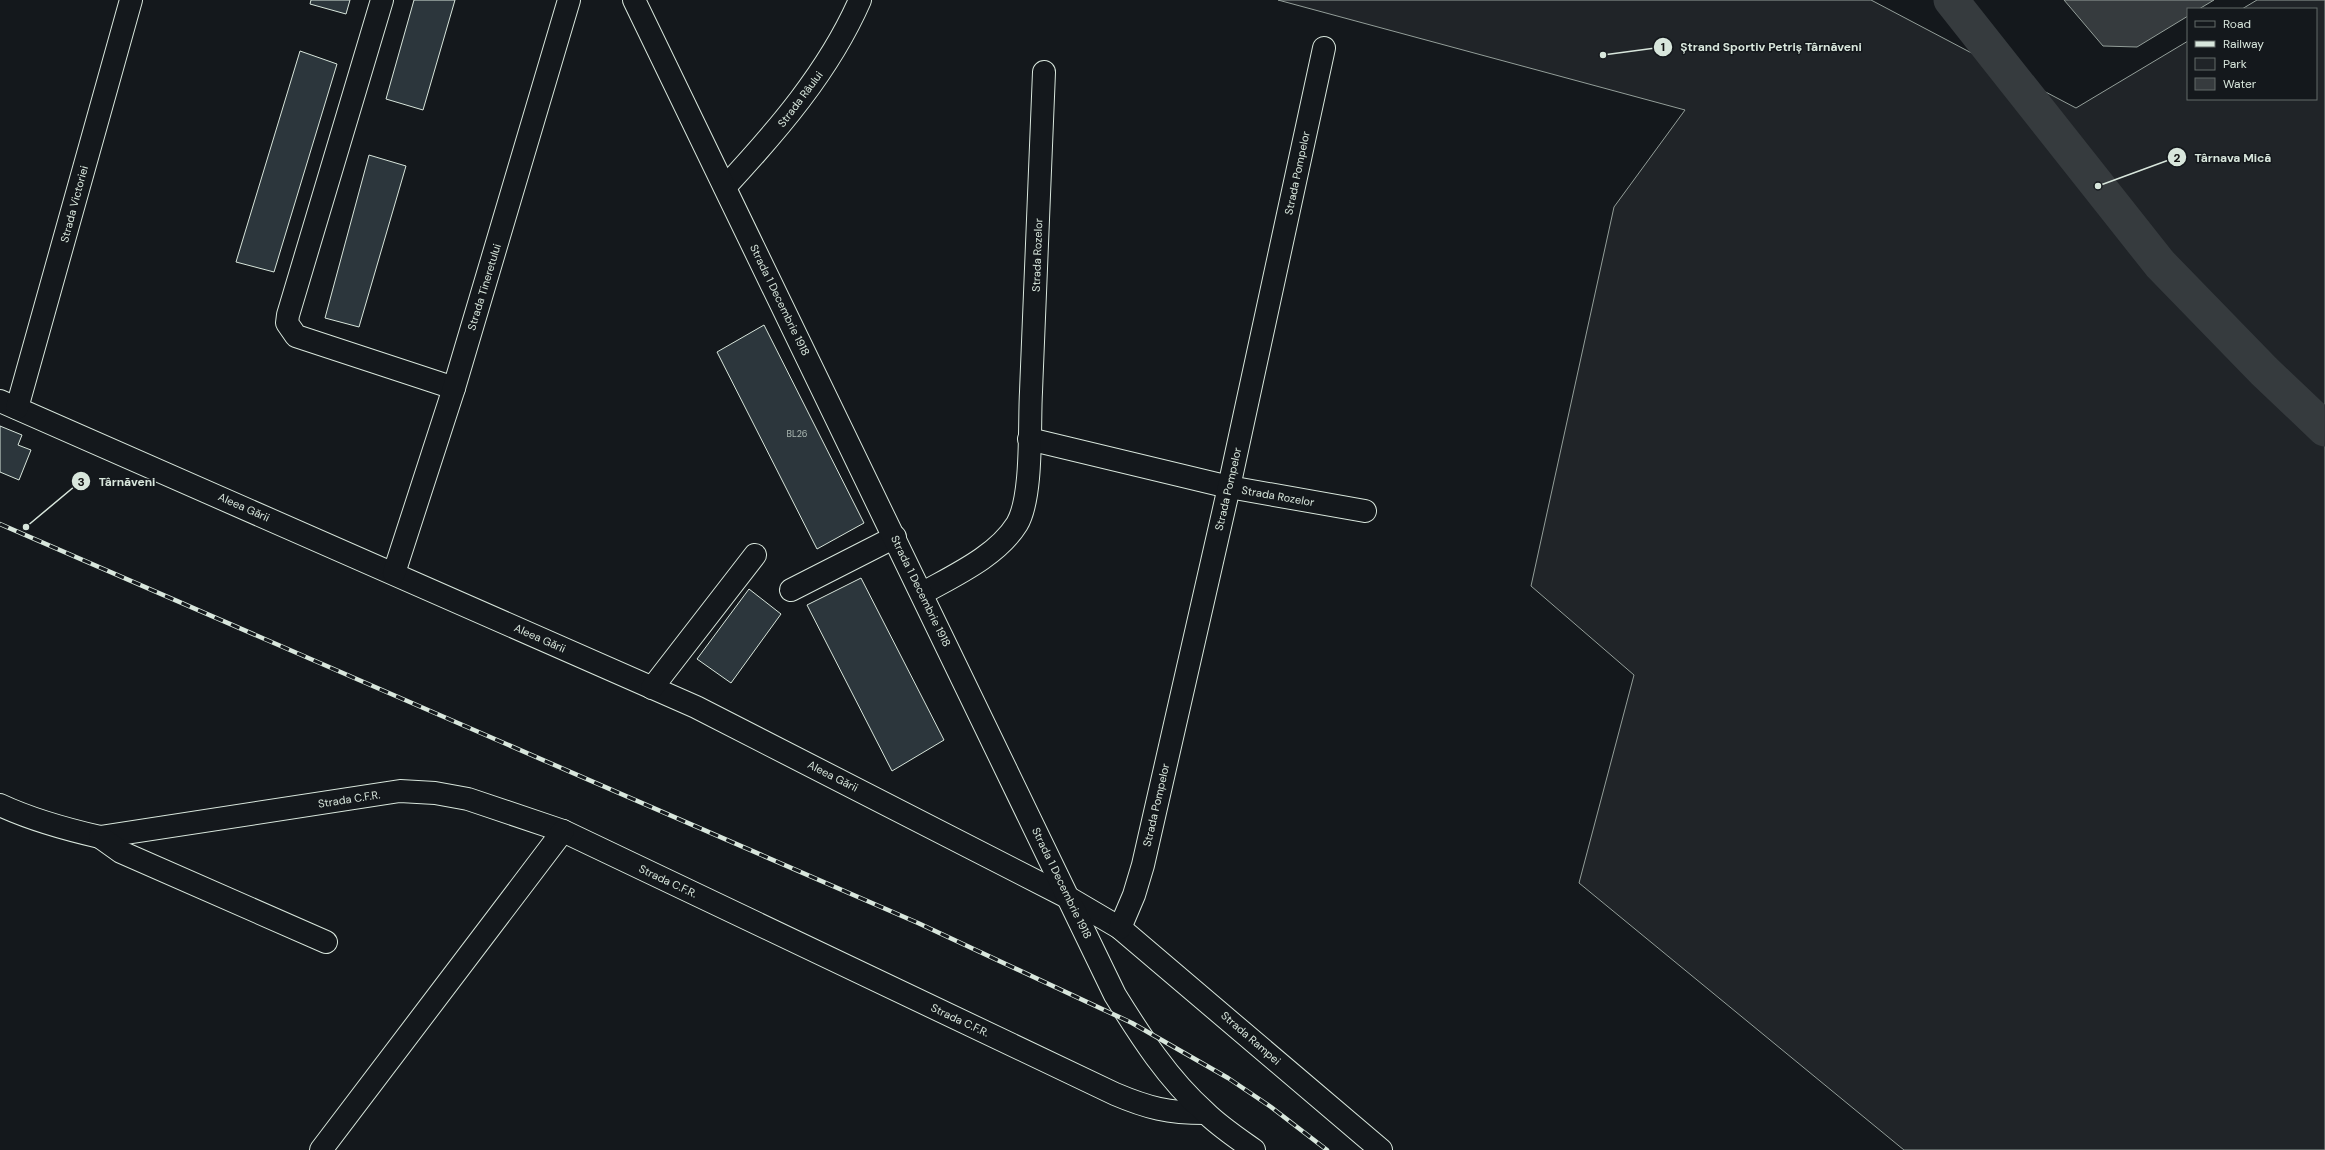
<svg xmlns="http://www.w3.org/2000/svg" width="2325" height="1150" font-family="'DM Sans',sans-serif">
	<style>
		.green { fill: #202428; stroke: #939e99 }
		.water { fill: #363b3e; stroke: #939e99 }
		.lines { fill: none; stroke-linecap: round; stroke-linejoin: round }
		.river { stroke: #363b3e; stroke-width: 35 }
		.building { fill: #2c363c; stroke: #d8e6dc }
		.minor-casing { stroke: #d8e6dc; stroke-width: 24 }
		.major-casing { stroke: #d8e6dc; stroke-width: 24 }
		.minor { stroke: #14181c; stroke-width: 22 }
		.major { stroke: #14181c; stroke-width: 22 }
		.rail-casing { stroke: #d8e6dc; stroke-width: 4.5 }
		.rail { stroke: #14181c; stroke-width: 3; stroke-dasharray: 9; stroke-linecap: butt }
		.labels { text-anchor: middle; stroke-width: 3; stroke-linejoin: round; paint-order: stroke }
		.number-label { font-size: 9px; fill: #adbab4 }
		.street-label { font-size: 11px; fill: #d8e6dc; stroke: #14181c }
		.leader { fill: none; stroke: #d8e6dc; stroke-width: 1.5 }
		.callout-dot { fill: #d8e6dc; stroke: #14181c; stroke-width: 1.5 }
		.mark-label { font-size: 12px; text-anchor: middle; font-weight: bold; fill: #111 }
		.callout-label { font-size: 12px; text-anchor: middle; font-weight: bold; fill: #d8e6dc; stroke: #14181c; stroke-width: 3; stroke-linejoin: round; paint-order: stroke }
	</style>
	<rect width="100%" height="100%" fill="#14181c"/>
	<polygon class="green" points="1278,0 1871,0 2076,108 2188,41 2188,99 2316,99 2316,9 2242,9 2257,0 2325,0 2325,1150 1904,1150 1579,883 1634,675 1531,586 1614,207 1685,110"/>
	<polygon class="water" points="2064,0 2214,0 2199,9 2188,9 2188,16 2137,47 2103,46"/>
	<g class="lines">
		<polyline class="river" points="1951,0 2160,264 2264,371 2325,429"/>
	</g>
	<g class="building">
		<polygon points="311,0 350,0 346,14 310,4"/>
		<polygon points="414,0 455,0 423,110 386,99"/>
		<polygon points="300,51 337,64 274,272 236,262"/>
		<polygon points="369,155 406,166 359,327 325,318"/>
		<polygon points="764,325 864,523 817,549 717,352"/>
		<polygon points="0,426 22,435 18,445 31,450 19,480 0,472"/>
		<polygon points="861,578 944,740 892,771 807,605"/>
		<polygon points="749,589 781,614 731,683 697,659"/>
	</g>
	<g class="lines">
		<g class="minor-casing">
			<g id="minor">
				<polyline points="382,0 288,315 287,323 296,336 454,388"/>
				<path d="M725 187C777 131 829 71 860 0"/>
				<polyline points="0,401 696,707 1069,898 1120,928 1381,1150"/>
				<polyline points="17,408 131,0"/>
				<polyline points="1029,439 1229,487 1365,511"/>
				<polyline points="394,573 454,388 569,0"/>
				<polyline points="791,590 895,537"/>
				<path d="M923 593C955 575 997 556 1017 524 1033 497 1029 425 1031 392 1035 285 1040 178 1044 72"/>
				<polyline points="652,688 755,555"/>
				<path d="M0 805C32 820 65 829 100 837L400 791 435 793 468 799 563 831 1115 1094C1148 1108 1168 1113 1205 1113"/>
				<polyline points="100,837 121,852 326,942"/>
				<polyline points="1120,928 1134,895 1143,865 1229,487 1324,48"/>
				<polyline points="321,1150 563,831"/>
			</g>
		</g>
		<g class="major-casing">
			<path id="major" d="M634 0 1115 995C1141 1037 1168 1079 1205 1112 1219 1126 1237 1138 1254 1150"/>
		</g>
		<use href="#minor" class="minor"/>
		<use href="#major" class="major"/>
		<g class="rail-casing">
			<polyline id="rail" points="0,524 918,923 1132,1023 1228,1078 1271,1107 1327,1150"/>
		</g>
		<use href="#rail" class="rail"/>
	</g>
	<g class="labels">
		<g class="number-label">
			<text x="797" y="437">BL26</text>
		</g>
		<g class="street-label">
			<text transform="translate(800 99) rotate(-53)" y="4">Strada Râului</text>
			<text transform="translate(1297 173) rotate(-78)" y="4">Strada Pompelor</text>
			<text transform="translate(74 204) rotate(-75)" y="4">Strada Victoriei</text>
			<text transform="translate(1037 255) rotate(-88)" y="4">Strada Rozelor</text>
			<text transform="translate(484 287) rotate(-73)" y="4">Strada Tineretului</text>
			<text transform="translate(780 300) rotate(64)" y="4">Strada 1 Decembrie 1918</text>
			<text transform="translate(1228 489) rotate(-77)" y="4">Strada Pompelor</text>
			<text transform="translate(1278 496) rotate(10)" y="4">Strada Rozelor</text>
			<text transform="translate(244 507) rotate(24)" y="4">Aleea Gării</text>
			<text transform="translate(921 591) rotate(64)" y="4">Strada 1 Decembrie 1918</text>
			<text transform="translate(540 638) rotate(24)" y="4">Aleea Gării</text>
			<text transform="translate(833 776) rotate(27)" y="4">Aleea Gării</text>
			<text transform="translate(349 799) rotate(-9)" y="4">Strada C.F.R.</text>
			<text transform="translate(1156 805) rotate(-77)" y="4">Strada Pompelor</text>
			<text transform="translate(668 881) rotate(25)" y="4">Strada C.F.R.</text>
			<text transform="translate(1062 883) rotate(64)" y="4">Strada 1 Decembrie 1918</text>
			<text transform="translate(960 1020) rotate(25)" y="4">Strada C.F.R.</text>
			<text transform="translate(1251 1038) rotate(41)" y="4">Strada Rampei</text>
		</g>
	</g>
	<path class="leader" d="M1603 55L1663 47M2098 186L2177 157M26 527L81 481"/>
	<g class="callout-dot">
		<circle cx="1603" cy="55" r="4"/>
		<circle cx="2098" cy="186" r="4"/>
		<circle cx="26" cy="527" r="4"/>
		<circle cx="1663" cy="47" r="10"/>
		<circle cx="2177" cy="157" r="10"/>
		<circle cx="81" cy="481" r="10"/>
	</g>
	<g class="mark-label">
		<text x="1663" y="51">1</text>
		<text x="2177" y="162">2</text>
		<text x="81" y="486">3</text>
	</g>
	<g class="callout-label">
		<text x="1771" y="51">Ștrand Sportiv Petriș Târnăveni</text>
		<text x="2233" y="162">Târnava Mică</text>
		<text x="127" y="486">Târnăveni</text>
	</g>
	<rect x="2187" y="8" width="130" height="92" fill="#14181c" stroke="#626a69"/>
	<rect x="2195" y="21" width="20" height="6" fill="#14181c" stroke="#626a69"/>
	<text x="2223" y="28" font-size="12" fill="#d8e6dc">Road</text>
	<rect x="2195" y="41" width="20" height="6" fill="#d8e6dc" stroke="#626a69"/>
	<text x="2223" y="48" font-size="12" fill="#d8e6dc">Railway</text>
	<rect x="2195" y="58" width="20" height="12" fill="#202428" stroke="#626a69"/>
	<text x="2223" y="68" font-size="12" fill="#d8e6dc">Park</text>
	<rect x="2195" y="78" width="20" height="12" fill="#363b3e" stroke="#626a69"/>
	<text x="2223" y="88" font-size="12" fill="#d8e6dc">Water</text>
</svg>
